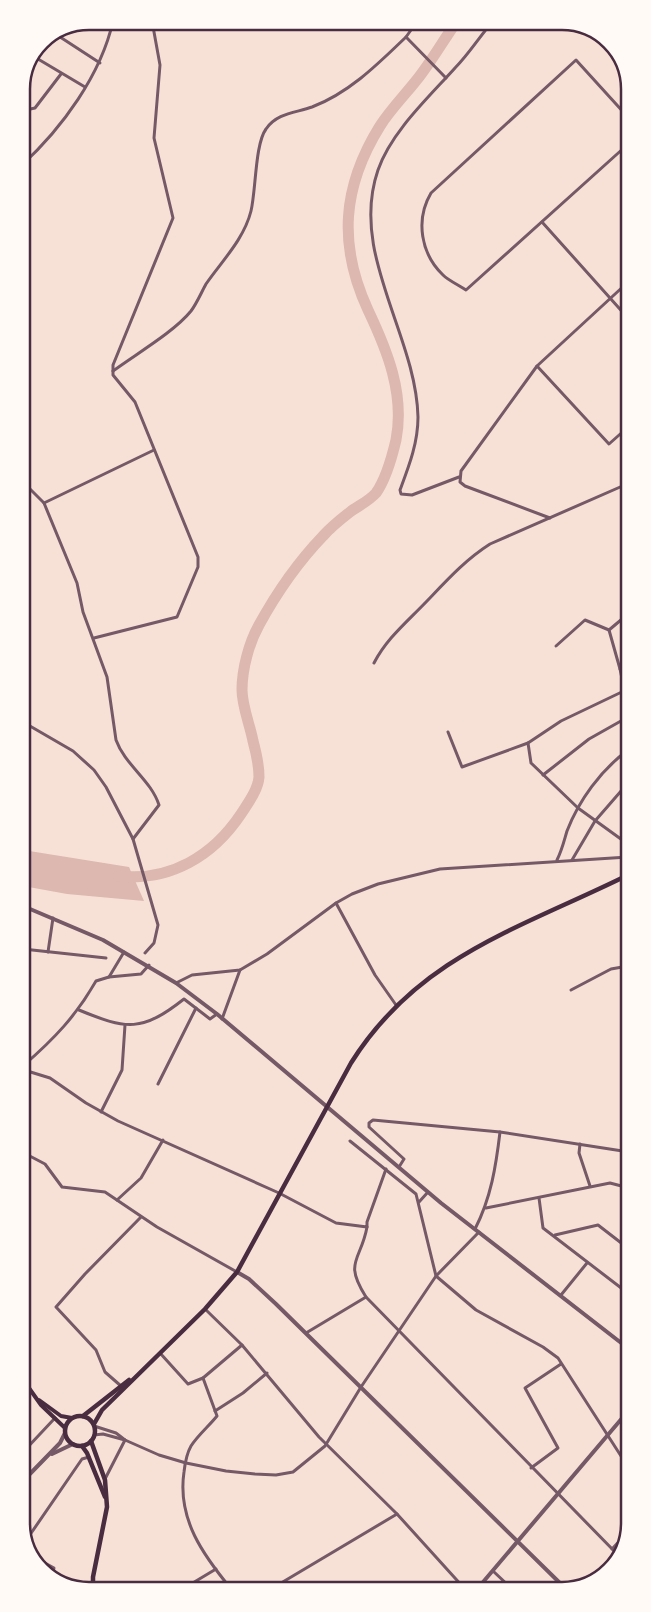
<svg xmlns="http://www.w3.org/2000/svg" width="651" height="1612" font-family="'Golos Text',sans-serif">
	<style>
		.water { fill: #dcb8b0 }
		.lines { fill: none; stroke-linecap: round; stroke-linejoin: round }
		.river { stroke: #dcb8b0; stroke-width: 11 }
		.minor { stroke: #755966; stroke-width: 3 }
		.tertiary { stroke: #755966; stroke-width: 4 }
		.secondary { stroke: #4a2c40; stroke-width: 4 }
		.primary { stroke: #4a2c40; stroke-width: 4.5 }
		.rim { fill: none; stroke: #4a2c40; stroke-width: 2.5 }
	</style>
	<rect width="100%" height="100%" fill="#f7e1d7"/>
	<polygon class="water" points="23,850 129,867 144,901 67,894 23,886"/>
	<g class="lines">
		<path class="river" d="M118 876C170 882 213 856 241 814 248 803 258 790 259 777 259 765 256 752 253 741 250 725 242 706 242 690 242 669 249 643 259 625 276 594 299 561 323 536 331 527 341 519 350 512 358 506 369 501 376 493 386 479 392 457 396 440 405 394 387 350 368 310 338 245 342 187 380 126 392 107 409 91 422 73 434 57 445 38 457 21"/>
		<g class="minor">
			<polyline points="106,21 112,25"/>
			<polyline points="57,35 100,63"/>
			<polyline points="406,37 446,78"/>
			<polyline points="33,60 38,59 85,87"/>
			<polyline points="21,111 35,108 61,74"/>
			<path d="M626 115 576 60 431 193C415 220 421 254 443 275 449 281 459 285 466 290L626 146"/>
			<path d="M22 165C62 128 101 75 113 21"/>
			<polyline points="542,222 627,317"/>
			<polyline points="537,366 609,444 627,428"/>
			<path d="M113 371C136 354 174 332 191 311 197 303 201 293 206 284 222 261 244 239 251 211 256 190 255 144 266 129 277 113 295 113 312 107 349 93 378 64 406 37L411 30 413 21"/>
			<path d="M459 477 412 495 401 494 400 490C409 466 418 443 418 417 416 334 349 254 378 170 391 132 429 97 455 68 469 54 480 36 493 21"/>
			<path d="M22 481 44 503 77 583 83 612 107 677 116 740C125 765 151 780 159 805L133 839"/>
			<polyline points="44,503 154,450"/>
			<polyline points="550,518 465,486 460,482 461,471 537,366 627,283"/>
			<polyline points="94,638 177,617 198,567 198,557 135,402 113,375 113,365 173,218 154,138 160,65 152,21"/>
			<polyline points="556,646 585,620 609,630"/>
			<path d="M374 663C387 638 407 622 427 601 447 580 465 560 490 544L627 484"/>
			<polyline points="628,663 620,669 628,707"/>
			<polyline points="620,669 609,630 628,614"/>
			<polyline points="23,722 73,751 94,770 106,787 133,839 158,925 154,943 145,953"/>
			<polyline points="448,732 462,767 528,743 561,721 628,689"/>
			<polyline points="528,743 531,763 578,808 625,842"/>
			<polyline points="543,775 589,739 628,717"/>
			<polyline points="628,838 625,842 628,850"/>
			<path d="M557 860C562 850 564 841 567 831 579 800 601 770 628 750"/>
			<polyline points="572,860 595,821 628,783"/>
			<polyline points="336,903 375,975 396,1005"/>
			<polyline points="23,949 106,958"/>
			<polyline points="48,952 53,918"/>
			<polyline points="109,977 124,952"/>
			<polyline points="176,983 192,975 240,970 267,954 336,903 352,894 378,884 440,869 628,857"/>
			<polyline points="571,990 611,969 628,966"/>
			<path d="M79 1010C127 1030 142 1032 184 999L210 1019 217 1014"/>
			<polyline points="222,1019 240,970"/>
			<path d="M24 1065C54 1039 76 1016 96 981L109 977 141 974 149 965"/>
			<polyline points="24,1070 50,1078 86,1103 118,1121 279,1193 336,1223 367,1227 367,1222 386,1169"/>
			<polyline points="158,1084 196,1008"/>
			<polyline points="101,1112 122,1070 125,1025"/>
			<polyline points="350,1141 416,1194 436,1276 476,1310 543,1347 558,1358 630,1470"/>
			<polyline points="580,1144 579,1153 590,1186"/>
			<polyline points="24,1153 45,1164 62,1187 105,1192 157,1227 237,1272"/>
			<polyline points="399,1167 404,1159 369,1127 369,1123 373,1120 500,1132 629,1152"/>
			<polyline points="539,1198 543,1228 629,1294"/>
			<polyline points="117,1200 141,1178 163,1140"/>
			<polyline points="419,1202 428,1192"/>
			<polyline points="486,1208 610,1183 629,1188"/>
			<path d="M367 1227C361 1261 343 1261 366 1297L619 1556"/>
			<path d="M475 1229C491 1198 496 1166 500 1132"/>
			<polyline points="555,1235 598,1225 629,1249"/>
			<polyline points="561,1295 587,1263"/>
			<polyline points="205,1309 242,1345 319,1437 397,1514 464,1588"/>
			<polyline points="306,1333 366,1297"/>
			<path d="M160 1353 188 1384 203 1378 217 1416C209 1426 198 1435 191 1446 187 1453 185 1463 184 1472 177 1519 203 1555 232 1590"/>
			<polyline points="203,1378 242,1345"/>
			<polyline points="121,1386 105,1372 96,1350 56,1307 85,1274 141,1217"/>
			<polyline points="215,1411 243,1393 267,1373"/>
			<polyline points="94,1426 116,1433 125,1440 159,1455 186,1463 226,1471 255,1474 276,1475 293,1472 325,1446 361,1387 436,1276 479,1232"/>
			<polyline points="94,1435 103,1434 125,1440"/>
			<polyline points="25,1450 55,1418"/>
			<polyline points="531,1468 558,1448 525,1388 561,1364"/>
			<polyline points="105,1479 125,1440"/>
			<polyline points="25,1542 82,1459 89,1457"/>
			<polyline points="612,1549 626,1534"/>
			<polyline points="34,1557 54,1568 51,1578"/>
			<polyline points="493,1571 511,1588"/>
			<polyline points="271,1589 397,1514"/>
			<polyline points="181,1590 216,1569"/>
		</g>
		<g class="tertiary">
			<polyline points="23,906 103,940 176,983 217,1014 441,1203 629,1349"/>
			<polyline points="237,1272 249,1279 276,1304 564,1587"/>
			<polyline points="52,1454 73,1444"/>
			<polyline points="25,1479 60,1443 65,1433"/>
			<polyline points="478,1588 629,1410"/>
		</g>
		<g class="secondary">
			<polyline points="24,1381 41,1405 65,1428"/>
			<polyline points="39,1400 61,1416 72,1418"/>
		</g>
		<g class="primary">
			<circle cx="80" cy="1431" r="15"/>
			<polyline points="83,1416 129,1380"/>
			<path d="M94 1424 102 1410 205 1309 237 1272 351 1063C418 956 521 928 628 875"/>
			<polyline points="91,1441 105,1480 107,1507 93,1577 93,1591"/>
			<polyline points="82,1446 87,1453 105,1497"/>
		</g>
	</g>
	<path d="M0 0H651V1612H0ZM89 30H562A59 59 0 0 1 621 89V1523A59 59 0 0 1 562 1582H89A59 59 0 0 1 30 1523V89A59 59 0 0 1 89 30Z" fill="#fffaf5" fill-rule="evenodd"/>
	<path class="rim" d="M89 30H562A59 59 0 0 1 621 89V1523A59 59 0 0 1 562 1582H89A59 59 0 0 1 30 1523V89A59 59 0 0 1 89 30Z"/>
</svg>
